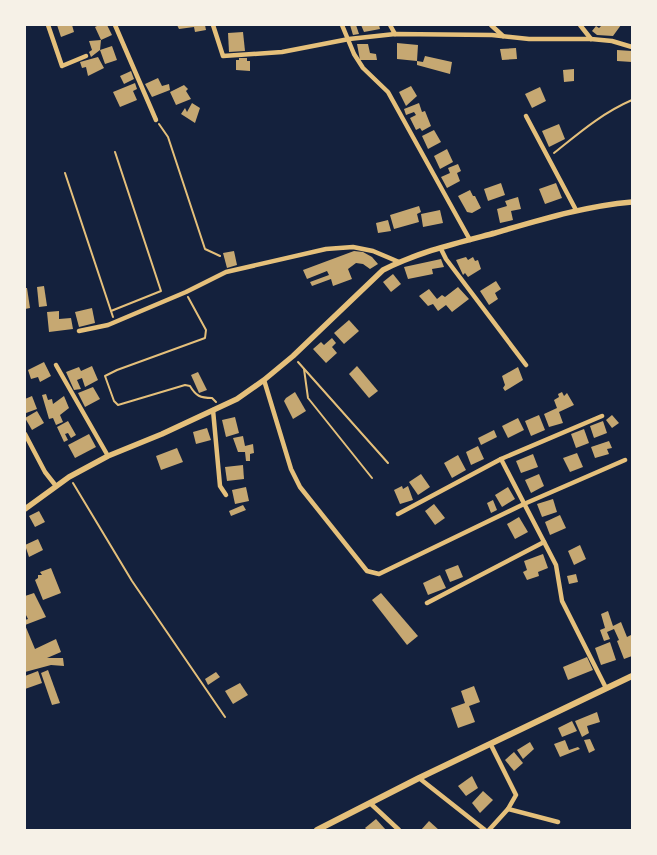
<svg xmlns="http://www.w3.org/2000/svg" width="657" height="855" font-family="'Varela Round',sans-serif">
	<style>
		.building { fill: #c6a872 }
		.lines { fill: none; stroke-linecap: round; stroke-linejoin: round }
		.path { stroke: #e5c07b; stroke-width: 2 }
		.minor { stroke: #e5c07b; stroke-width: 4.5 }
		.tertiary { stroke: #e5c07b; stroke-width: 5.5 }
		.secondary { stroke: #e5c07b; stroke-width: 6 }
	</style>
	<rect width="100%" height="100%" fill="#14213d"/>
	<g class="building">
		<polygon points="57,25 72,25 74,32 61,37"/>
		<polygon points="99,25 107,25 112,35 101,40 95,27"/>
		<polygon points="177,25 205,25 206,30 195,32 194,27 179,29"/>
		<polygon points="350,25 356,25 359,34 353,35"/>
		<polygon points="361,25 379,25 380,29 364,32"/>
		<polygon points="602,25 621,25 613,36 597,35 592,31 596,26 599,28"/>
		<polygon points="243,32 245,51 229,52 228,33"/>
		<polygon points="101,40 100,50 112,46 117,60 105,64 100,50 91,57 89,52 92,50 89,41"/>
		<polygon points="397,43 418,45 417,61 423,62 425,56 452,62 450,74 417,65 417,61 397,59"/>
		<polygon points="357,44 368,44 370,53 376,54 377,60 360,60"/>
		<polygon points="516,48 517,59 502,60 500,49"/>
		<polygon points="617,50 632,51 632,62 617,61"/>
		<polygon points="98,57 104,68 88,76 86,67 82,68 80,62"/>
		<polygon points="239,58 247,58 247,61 250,61 250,71 236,70 236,60 239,60"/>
		<polygon points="574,69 574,81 564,82 563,70"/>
		<polygon points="131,71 134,79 124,84 120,76"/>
		<polygon points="158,78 162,86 169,84 170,90 152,97 145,84"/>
		<polygon points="135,83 137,89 133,91 137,100 120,107 113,92"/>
		<polygon points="184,85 188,89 186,91 191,99 176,105 170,92"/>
		<polygon points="411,86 417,96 406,106 399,92"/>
		<polygon points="540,87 546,101 532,108 525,94"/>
		<polygon points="192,103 200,108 195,123 181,114 185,108 187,112"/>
		<polygon points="419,103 422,112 425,111 431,126 422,131 420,128 416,130 410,118 416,115 414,112 406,115 404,109"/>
		<polygon points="559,124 565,139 549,147 542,131"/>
		<polygon points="434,130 441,142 428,149 422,136"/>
		<polygon points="447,149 453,162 440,169 434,156"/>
		<polygon points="458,164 461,171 457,173 460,181 447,188 441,177 450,173 448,168"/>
		<polygon points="501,183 505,195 488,201 484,189"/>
		<polygon points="556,183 562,198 545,204 539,189"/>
		<polygon points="470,190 473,196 475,196 481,208 472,213 467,212 458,196"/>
		<polygon points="518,197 521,209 511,211 513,220 500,223 497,209 507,206 505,201"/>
		<polygon points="419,206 421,212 417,214 419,222 394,229 390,215"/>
		<polygon points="440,210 443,223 423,227 421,214"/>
		<polygon points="388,220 391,231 378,233 376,223"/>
		<polygon points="234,251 237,265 227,268 223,253"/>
		<polygon points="354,251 363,252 372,257 378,264 370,269 363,264 356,263 348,269 352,279 333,286 331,279 312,286 310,282 329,275 327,271 307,279 303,270"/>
		<polygon points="466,257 468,260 473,257 475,261 478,260 481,269 468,277 465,273 463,275 456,260"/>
		<polygon points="441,259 444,267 432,269 433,274 408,279 404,267"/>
		<polygon points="393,274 401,284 391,292 383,282"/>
		<polygon points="496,281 501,289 495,293 498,299 489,305 480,291"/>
		<polygon points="44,286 47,306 39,307 37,287"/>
		<polygon points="458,287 469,299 452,312 446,305 438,311 433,304 428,306 419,296 429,289 437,299 442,295 445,297"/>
		<polygon points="25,288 27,288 30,308 25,309"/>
		<polygon points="92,308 95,323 79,327 75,312"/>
		<polygon points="59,311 59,319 71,318 73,329 49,332 47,312"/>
		<polygon points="349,320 359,331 344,344 334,333"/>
		<polygon points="332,338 336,343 332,347 337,353 326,363 313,349 321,342 324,345"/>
		<polygon points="44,362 51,376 40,382 38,377 31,379 28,370"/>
		<polygon points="92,366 98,380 85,387 82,378 77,380 81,389 74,390 66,372 79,367 81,371"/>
		<polygon points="357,366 378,391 369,398 349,374"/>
		<polygon points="518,367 523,380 505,391 503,388 505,385 502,376"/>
		<polygon points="198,372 207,390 199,393 191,375"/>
		<polygon points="93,387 100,399 85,407 78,393"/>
		<polygon points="295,392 306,411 293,419 284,401 286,398"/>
		<polygon points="562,392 564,396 567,393 574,405 559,412 563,423 549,427 544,414 557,408 554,400 559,397 558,394"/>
		<polygon points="46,394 48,400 52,399 53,404 64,396 69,408 60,415 63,422 56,425 53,418 49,419 42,395"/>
		<polygon points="32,396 37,409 26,413 25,399"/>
		<polygon points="37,411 44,423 32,430 25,418"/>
		<polygon points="539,415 545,430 531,436 525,421"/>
		<polygon points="612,415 619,423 612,428 606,420"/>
		<polygon points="235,417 239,433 226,437 222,420"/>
		<polygon points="518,418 524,430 508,438 502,426"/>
		<polygon points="68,421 76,435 71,438 68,433 65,434 68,440 64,442 57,427"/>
		<polygon points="603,421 607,433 594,438 590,426"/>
		<polygon points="207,428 211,440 196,444 193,432"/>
		<polygon points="584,429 589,443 576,448 571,434"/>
		<polygon points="494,430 497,437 481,445 478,438"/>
		<polygon points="89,434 96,447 75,458 68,445"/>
		<polygon points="243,436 245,446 253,444 254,453 250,454 250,461 246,461 245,452 238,452 233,438"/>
		<polygon points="609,441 612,448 607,449 609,454 595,458 591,447"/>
		<polygon points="478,446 484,459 471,465 466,452"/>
		<polygon points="177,448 183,462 161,470 156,456"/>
		<polygon points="577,453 583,467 570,472 563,458"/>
		<polygon points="533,454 538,467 521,473 516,461"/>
		<polygon points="458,455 466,470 452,478 444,463"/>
		<polygon points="243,465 244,479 227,481 225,467"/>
		<polygon points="421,474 430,487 418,495 409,482"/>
		<polygon points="539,474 544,486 531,493 525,480"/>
		<polygon points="402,486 403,489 408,486 413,500 400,504 394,490"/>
		<polygon points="246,487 249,501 235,504 232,490"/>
		<polygon points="508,487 515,499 502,507 495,495"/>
		<polygon points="553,499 557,512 542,517 537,504"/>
		<polygon points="493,500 497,510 491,513 487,503"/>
		<polygon points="434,504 445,518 435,525 425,511"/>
		<polygon points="243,505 246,510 231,516 229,511"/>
		<polygon points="39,511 45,522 35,527 29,516"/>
		<polygon points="560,515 566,528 550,535 545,522"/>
		<polygon points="519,517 528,532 515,539 507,524"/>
		<polygon points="38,539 43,550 29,557 25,545"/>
		<polygon points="580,545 586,559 574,565 568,551"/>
		<polygon points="543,554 548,568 538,572 539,576 527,580 523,572 527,570 524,561"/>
		<polygon points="458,565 463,577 450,582 445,570"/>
		<polygon points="51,568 61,593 43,600 35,580 38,578 38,575 42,575 40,572"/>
		<polygon points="576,574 578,582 569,584 567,576"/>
		<polygon points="440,575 446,588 428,595 423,583"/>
		<polygon points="34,593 46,617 25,625 35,649 56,639 61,652 47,658 63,658 64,666 51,665 25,672 25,620 28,619 25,613 25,596"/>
		<polygon points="381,593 418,636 407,645 372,600"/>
		<polygon points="608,611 613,626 621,622 627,637 631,635 632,656 624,659 617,641 619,640 614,629 607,632 610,639 604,641 600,630 605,628 601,614"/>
		<polygon points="610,642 616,660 601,665 595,648"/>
		<polygon points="587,657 593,670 568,680 563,667"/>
		<polygon points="48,670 60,703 52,705 41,673"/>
		<polygon points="38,671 42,683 25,689 25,676"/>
		<polygon points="216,672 220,677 208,685 205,679"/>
		<polygon points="240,683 248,695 233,704 225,691"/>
		<polygon points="474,686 480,702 469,706 475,722 458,728 451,708 465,703 461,691"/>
		<polygon points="597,712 600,722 587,726 589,733 582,737 575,721"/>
		<polygon points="572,721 577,731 562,737 558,728"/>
		<polygon points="590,739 595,750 589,753 584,740"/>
		<polygon points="565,740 569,750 578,747 580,749 560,757 554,744"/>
		<polygon points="530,742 534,749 523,759 517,750"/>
		<polygon points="514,752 523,763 514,771 505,760"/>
		<polygon points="472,776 478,788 466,796 458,786"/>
		<polygon points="483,791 493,800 480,813 472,803"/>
		<polygon points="376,819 386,830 367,830 365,828"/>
		<polygon points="429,821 439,830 421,830"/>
	</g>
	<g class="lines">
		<g class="path">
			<polyline points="159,124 168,137 205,249 220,256"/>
			<path d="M554 153C579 133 602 113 632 100"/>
			<polyline points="65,173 113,317"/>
			<path d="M188 297 206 330 205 338 117 370 105 376 114 401 118 405 185 385 190 386C196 396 200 398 212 398L216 402"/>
			<polyline points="111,311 161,291 115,152"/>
			<polyline points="298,362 388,463"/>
			<polyline points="304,369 308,398 372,478"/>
			<polyline points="73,483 132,581 225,717"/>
		</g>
		<g class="minor">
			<polyline points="48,25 62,66 86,56"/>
			<polyline points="115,25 156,120"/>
			<polyline points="213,25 223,56 282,52 349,39 395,34 492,35 529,39 591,39 612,41 632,47"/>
			<polyline points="342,25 354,54 363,68 388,92 470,240"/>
			<polyline points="390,25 395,34"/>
			<polyline points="491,25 503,36"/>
			<polyline points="580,25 591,39"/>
			<polyline points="526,116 576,210"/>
			<polyline points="441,249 446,259 526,365"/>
			<polyline points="79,331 108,325 186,292 226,272 326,249 353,247 373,251 399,262"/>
			<polyline points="56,365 108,456"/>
			<polyline points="264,380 291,469 300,487 367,571 379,574 524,504 625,460"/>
			<polyline points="213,410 220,486 226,495"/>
			<polyline points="25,434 45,472 56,486"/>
			<polyline points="501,459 556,565 562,601 606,688"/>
			<polyline points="398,514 501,459 602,416"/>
			<polyline points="427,603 544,542"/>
			<polyline points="491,745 516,795 508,809"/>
			<polyline points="419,778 485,830"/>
			<polyline points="370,803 399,830"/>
			<polyline points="489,830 508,809 558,822"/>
		</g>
		<path class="tertiary" d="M25 509 69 477 108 456 162 434 237 399 264 380 293 356 383 270C418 252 457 243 495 233 540 220 585 206 632 202"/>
		<polyline class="secondary" points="317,830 419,778 632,676"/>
	</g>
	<rect width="657" height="855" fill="none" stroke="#f6f1e7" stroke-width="52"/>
</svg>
